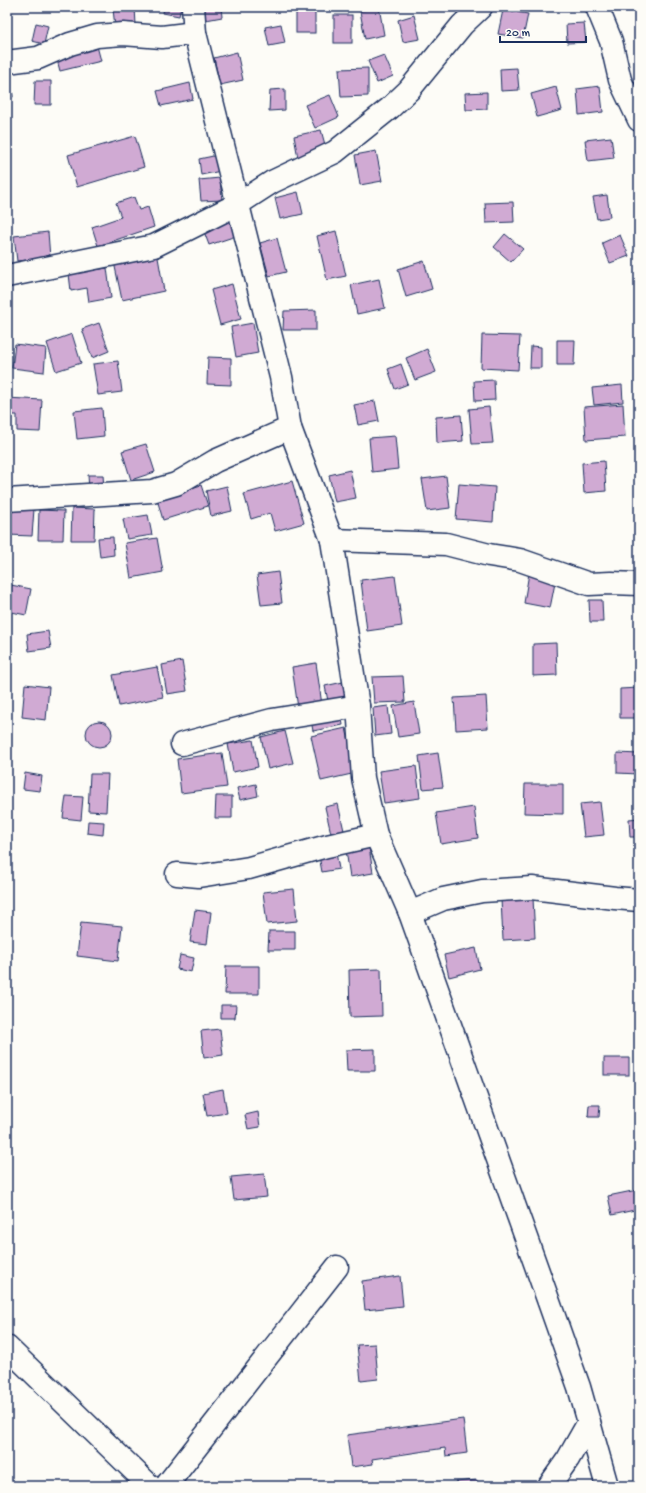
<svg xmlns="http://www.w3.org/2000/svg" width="646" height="1493" font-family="'Gochi Hand',sans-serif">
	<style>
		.building { fill: #d0aad3; stroke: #1b2f5e }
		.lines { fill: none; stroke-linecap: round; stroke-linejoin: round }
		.minor-casing { stroke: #1b2f5e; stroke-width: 25 }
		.minor { stroke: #fdfcf7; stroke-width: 22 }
	</style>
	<rect width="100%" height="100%" fill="#fdfcf7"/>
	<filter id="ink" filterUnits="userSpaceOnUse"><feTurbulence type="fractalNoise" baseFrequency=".025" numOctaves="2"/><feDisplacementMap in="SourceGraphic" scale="8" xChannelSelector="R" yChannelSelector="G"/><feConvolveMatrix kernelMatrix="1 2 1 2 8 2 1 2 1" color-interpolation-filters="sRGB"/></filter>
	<g filter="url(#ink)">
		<g class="building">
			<polygon points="135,7 136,25 115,27 113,9"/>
			<polygon points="151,7 161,7 161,10 150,9"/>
			<polygon points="164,7 181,7 179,16 163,13"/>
			<polygon points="203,7 221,7 222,17 206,20"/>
			<rect x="296" y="7" width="19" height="26"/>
			<polygon points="379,7 384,35 365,39 360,11"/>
			<polygon points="503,10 528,14 523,38 498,34"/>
			<rect x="334" y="15" width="18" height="28"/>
			<polygon points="414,15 420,39 403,42 398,20"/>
			<polygon points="36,23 48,26 44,44 32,41"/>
			<polygon points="584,23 586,42 567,43 566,24"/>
			<polygon points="281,24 285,43 269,46 265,27"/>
			<polygon points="97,46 101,61 60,71 56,56"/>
			<polygon points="237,52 243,80 220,85 214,58"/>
			<polygon points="384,55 393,76 377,83 368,61"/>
			<polygon points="368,68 368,96 341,97 339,69"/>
			<polygon points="517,68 519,90 501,91 500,69"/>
			<polygon points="10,70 13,97 7,98 7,71"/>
			<polygon points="35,81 51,81 51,105 34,105"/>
			<polygon points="190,83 193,99 161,106 157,91"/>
			<polygon points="600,86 603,112 579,115 577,89"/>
			<polygon points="556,87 562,110 537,117 531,94"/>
			<polygon points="285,89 285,110 269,111 270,90"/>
			<polygon points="487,92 487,109 466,110 465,93"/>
			<polygon points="330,95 339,117 315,128 305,105"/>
			<polygon points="321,130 327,152 298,158 294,136"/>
			<polygon points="135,136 144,167 77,187 68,155"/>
			<polygon points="611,137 614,158 588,161 585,140"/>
			<polygon points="376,151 382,181 360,185 355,155"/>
			<polygon points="218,155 221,171 201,175 199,159"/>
			<polygon points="220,178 222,200 201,201 199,180"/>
			<polygon points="298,192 303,214 280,219 275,198"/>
			<polygon points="607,195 610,217 597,219 593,197"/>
			<polygon points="134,197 139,210 148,207 154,227 98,246 92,227 121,217 116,203"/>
			<polygon points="513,202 514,222 486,223 485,203"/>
			<polygon points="231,220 236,236 209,245 203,229"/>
			<polygon points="336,231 346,276 327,280 317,236"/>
			<polygon points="48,232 50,258 17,261 14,236"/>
			<polygon points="505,234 523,249 511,262 494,247"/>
			<polygon points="620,235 629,256 610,263 602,243"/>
			<polygon points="277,238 286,272 269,276 260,243"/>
			<polygon points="639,243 639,258 636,244"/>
			<polygon points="157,252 164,291 122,300 114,262"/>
			<polygon points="424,261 432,289 406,297 398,269"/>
			<polygon points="107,268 111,298 89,302 87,288 71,291 69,274"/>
			<polygon points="379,279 385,308 357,314 351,285"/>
			<polygon points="232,284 241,319 220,325 211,290"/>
			<polygon points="316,310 316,330 283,330 284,311"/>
			<polygon points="99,323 109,351 92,358 82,329"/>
			<polygon points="253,323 258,353 236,357 231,327"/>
			<polygon points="72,334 81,363 56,371 47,343"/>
			<polygon points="482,335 520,336 518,370 481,368"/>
			<polygon points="557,340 575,340 574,365 557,365"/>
			<polygon points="15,344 46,348 44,372 12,368"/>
			<polygon points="531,346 541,347 541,368 530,368"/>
			<polygon points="427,349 436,372 415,380 406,358"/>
			<polygon points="208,357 231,358 231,385 207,384"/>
			<polygon points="118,361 122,392 98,395 93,364"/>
			<polygon points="401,364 408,384 395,389 388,369"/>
			<polygon points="494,380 495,400 475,401 474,381"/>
			<polygon points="622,385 623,402 594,405 592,388"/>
			<polygon points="7,398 42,400 40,432 17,431 17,415 7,415"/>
			<polygon points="375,401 379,421 358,425 354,405"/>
			<polygon points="623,404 625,437 586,440 584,407"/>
			<polygon points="489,407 493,443 472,444 469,409"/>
			<polygon points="102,408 104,436 77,439 74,411"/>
			<polygon points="461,415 463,441 437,443 436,417"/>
			<polygon points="395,436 398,469 372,472 369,438"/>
			<polygon points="146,444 155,472 131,480 122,451"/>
			<polygon points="604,461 606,491 584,493 582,463"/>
			<polygon points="350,470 356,498 335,502 329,475"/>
			<polygon points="88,475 103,475 104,489 89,490"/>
			<polygon points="446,476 450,508 427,511 422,479"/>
			<polygon points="292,481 304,523 275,531 270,513 251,519 244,494"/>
			<polygon points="459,484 495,487 493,522 456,519"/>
			<polygon points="201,485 208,506 163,520 157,499"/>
			<polygon points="227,486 232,511 211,516 206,491"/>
			<polygon points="10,508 34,509 32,536 8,535"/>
			<polygon points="72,508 95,509 94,540 71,540"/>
			<polygon points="39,510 64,511 63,540 38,540"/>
			<polygon points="148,515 152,535 127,539 123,519"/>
			<polygon points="113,537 114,555 100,557 98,538"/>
			<polygon points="157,538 163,572 131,578 125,543"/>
			<polygon points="278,572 282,603 261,605 257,575"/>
			<polygon points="529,573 556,578 550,608 524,603"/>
			<polygon points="395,576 402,626 367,631 361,580"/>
			<polygon points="11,585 31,589 26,615 7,611"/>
			<polygon points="589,600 602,600 603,622 590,622"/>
			<polygon points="48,631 51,648 29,651 27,634"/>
			<polygon points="556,643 557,675 533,676 533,644"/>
			<polygon points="182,661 187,691 167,694 162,665"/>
			<polygon points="316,663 322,705 298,708 292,667"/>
			<polygon points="157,667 163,697 119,706 113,675"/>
			<polygon points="403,676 405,702 374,703 372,677"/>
			<polygon points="343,682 348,703 329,706 325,686"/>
			<polygon points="25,684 49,687 46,720 22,717"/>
			<polygon points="639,688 639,718 620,718 620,689"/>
			<polygon points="486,696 488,728 456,730 454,698"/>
			<polygon points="414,702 419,734 398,737 393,706"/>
			<polygon points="388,706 391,734 375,736 373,708"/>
			<polygon points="341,714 343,725 313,731 311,720"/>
			<circle cx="99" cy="734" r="13"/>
			<polygon points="346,728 356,773 321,781 311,736"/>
			<polygon points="285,731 293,763 268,769 261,737"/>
			<polygon points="253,740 258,767 233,772 228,744"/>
			<polygon points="222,753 227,787 181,793 177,759"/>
			<polygon points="438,753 443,787 423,789 419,756"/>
			<polygon points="617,753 639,754 639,774 617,773"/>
			<polygon points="416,766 420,798 384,803 379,771"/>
			<polygon points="25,773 42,776 40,791 23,789"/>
			<polygon points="90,774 108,774 106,812 88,811"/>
			<polygon points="256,784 258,796 240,800 237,788"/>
			<polygon points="525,784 563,784 563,814 524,813"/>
			<polygon points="66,796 83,797 81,820 63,818"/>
			<polygon points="216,796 232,796 232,818 215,818"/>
			<polygon points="600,802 604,835 584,837 580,804"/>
			<polygon points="338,804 345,835 332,838 325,807"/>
			<polygon points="474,807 478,838 441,844 436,813"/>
			<polygon points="639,818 639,837 630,837 629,819"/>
			<polygon points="88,821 104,822 103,835 87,833"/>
			<polygon points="369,847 373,873 350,877 346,850"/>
			<polygon points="336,853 339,869 322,872 319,856"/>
			<polygon points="294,889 297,921 267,924 263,892"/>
			<polygon points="533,898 535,938 503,940 501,899"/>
			<polygon points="195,910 211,912 207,944 190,942"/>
			<polygon points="81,922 122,926 118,961 77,956"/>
			<polygon points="269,931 295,931 295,950 268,950"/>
			<polygon points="476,948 480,969 449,977 444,955"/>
			<polygon points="180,955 194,958 191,972 177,969"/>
			<polygon points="226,966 259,966 259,994 225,994"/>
			<polygon points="381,969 382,1016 350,1017 349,970"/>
			<polygon points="221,1005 236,1005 235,1018 221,1018"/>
			<polygon points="220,1029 223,1055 204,1058 201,1031"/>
			<polygon points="375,1049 375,1071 347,1071 346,1050"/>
			<rect x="604" y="1058" width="25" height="17"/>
			<polygon points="223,1089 227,1113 207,1116 203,1093"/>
			<polygon points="589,1105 600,1105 599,1117 588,1117"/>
			<polygon points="258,1112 260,1127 248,1129 245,1115"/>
			<polygon points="264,1174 267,1197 234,1200 231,1177"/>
			<polygon points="637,1190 639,1199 639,1209 612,1215 608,1196"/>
			<polygon points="400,1276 403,1306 365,1310 362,1281"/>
			<polygon points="375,1344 378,1379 361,1381 357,1345"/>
			<polygon points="463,1419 467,1453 446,1456 445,1448 372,1459 373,1464 351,1467 347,1435"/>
			<polygon points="477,1480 477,1486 456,1486 456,1482"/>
		</g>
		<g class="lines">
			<g class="minor-casing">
				<g id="minor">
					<polyline points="193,7 195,33 281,377 290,428 332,540 358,706 363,778 376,835 410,913 550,1305 579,1387 607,1486"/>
					<polyline points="597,7 611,41 620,80 639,120"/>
					<polyline points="7,62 38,58 70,44 97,36 123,34 162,37 195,33"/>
					<polyline points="7,276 154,246 238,204 272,182 335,152 390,108 409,90 462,25 481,7"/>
					<polyline points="7,500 152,491 176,484 215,461 290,428"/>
					<polyline points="332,540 446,544 489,555 520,560 589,584 611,583 639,584"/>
					<polyline points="182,744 272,720 358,706"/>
					<polyline points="177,874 199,876 249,868 327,846 376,835"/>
					<polyline points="410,913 443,899 482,891 532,888 615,898 639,900"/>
					<polyline points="7,1347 150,1486"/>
					<polyline points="166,1486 337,1267"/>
					<polyline points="549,1486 568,1459 589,1422"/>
				</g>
			</g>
			<use href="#minor" class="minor"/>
		</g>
	</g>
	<rect width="646" height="1493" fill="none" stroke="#fdfcf7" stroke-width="24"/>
	<rect x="12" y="12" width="622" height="1469" fill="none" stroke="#1b2f5e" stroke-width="1.5" filter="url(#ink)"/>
	<path d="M500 36v6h86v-6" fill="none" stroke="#1b2f5e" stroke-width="2"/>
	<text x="506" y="36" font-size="12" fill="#1b2f5e" stroke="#fdfcf7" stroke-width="3" paint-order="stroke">20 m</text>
</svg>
